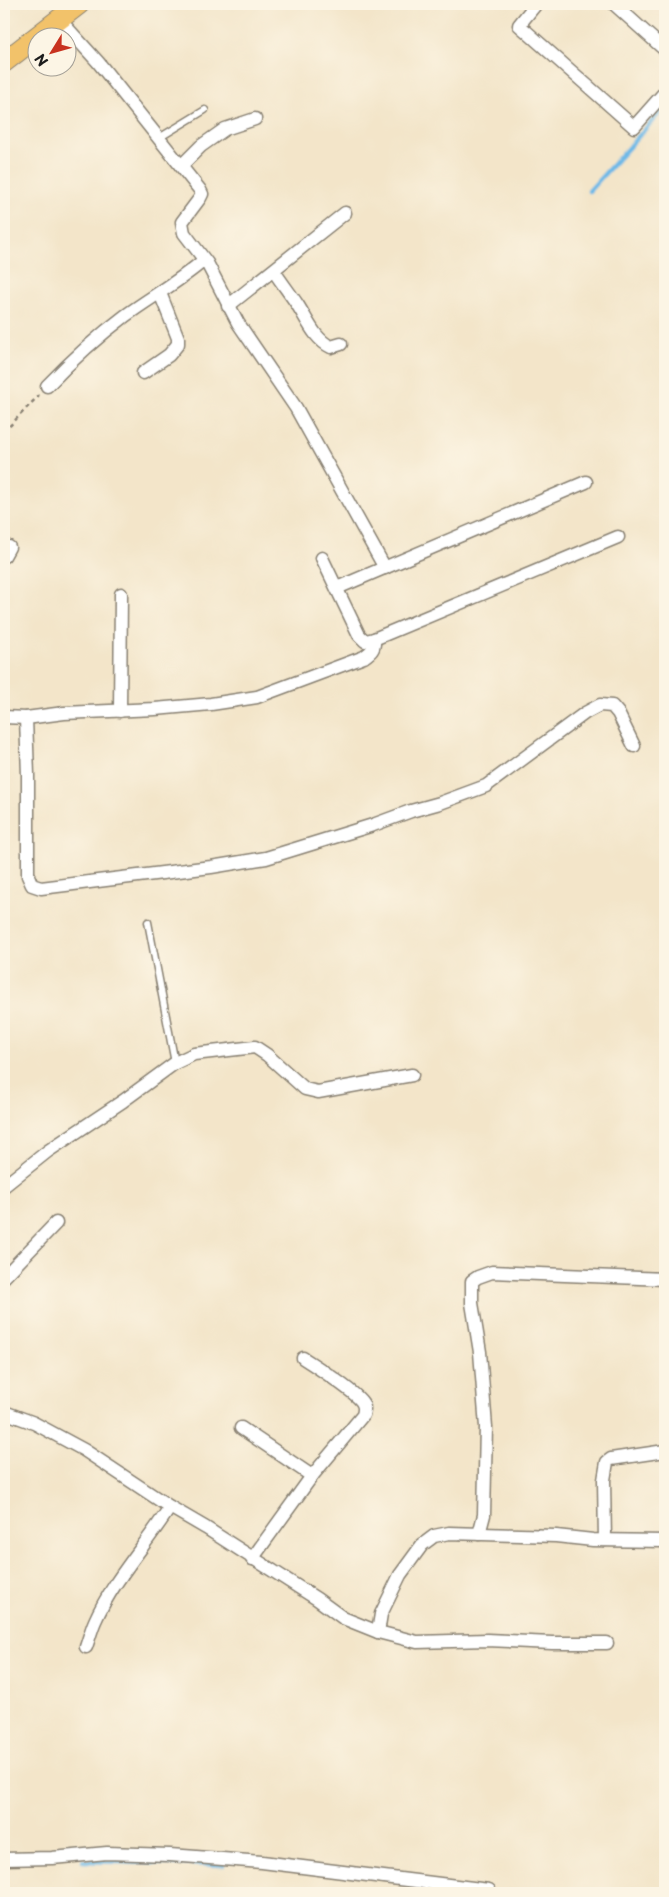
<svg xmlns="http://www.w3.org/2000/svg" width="669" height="1897" font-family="'Playpen Sans',sans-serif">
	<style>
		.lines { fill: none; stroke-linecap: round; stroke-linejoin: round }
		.stream { stroke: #6eb9e7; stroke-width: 4.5 }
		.service-casing { stroke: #888072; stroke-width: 9 }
		.minor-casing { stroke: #888072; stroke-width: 15 }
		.trunk-casing { stroke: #888072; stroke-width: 22 }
		.path { stroke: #888072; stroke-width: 2.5; stroke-dasharray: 4 4; stroke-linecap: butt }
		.service { stroke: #fff; stroke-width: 6 }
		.minor { stroke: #fff; stroke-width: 12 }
		.trunk { stroke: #f2c26a; stroke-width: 20 }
	</style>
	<rect width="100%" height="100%" fill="#fcf5e5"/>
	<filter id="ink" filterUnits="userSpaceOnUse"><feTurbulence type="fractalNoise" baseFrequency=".02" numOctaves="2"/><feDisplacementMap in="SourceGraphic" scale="10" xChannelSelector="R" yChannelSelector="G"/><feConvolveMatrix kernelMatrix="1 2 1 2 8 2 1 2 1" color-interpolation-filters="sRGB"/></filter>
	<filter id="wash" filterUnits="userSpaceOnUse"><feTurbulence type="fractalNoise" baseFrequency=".0096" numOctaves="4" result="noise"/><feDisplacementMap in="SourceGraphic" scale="20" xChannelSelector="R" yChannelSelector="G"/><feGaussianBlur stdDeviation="1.12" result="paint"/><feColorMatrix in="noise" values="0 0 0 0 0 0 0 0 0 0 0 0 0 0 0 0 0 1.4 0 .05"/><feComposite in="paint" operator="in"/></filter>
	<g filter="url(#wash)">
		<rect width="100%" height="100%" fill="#f3e5c9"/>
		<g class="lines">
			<g class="stream">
				<polyline points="589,191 665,107"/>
				<polyline points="83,1861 223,1865"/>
				<polyline points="382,1871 394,1872"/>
			</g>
		</g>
	</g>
	<g filter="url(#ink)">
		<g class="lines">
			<g class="service-casing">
				<g id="service">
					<polyline points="159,138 205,110"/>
					<polyline points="148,922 175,1063"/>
				</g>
			</g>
			<g class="minor-casing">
				<g id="minor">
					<polyline points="536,4 519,25 634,127 665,92"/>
					<polyline points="614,4 665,50"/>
					<polyline points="59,19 98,62 200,190 202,194 200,198 182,222 184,233 207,263 238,323 296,408 385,568"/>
					<polyline points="181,166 201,146 225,129 255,119"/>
					<path d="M274 271C281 282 289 292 297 304 307 319 314 339 331 347L341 344"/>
					<polyline points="228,306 345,213"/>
					<polyline points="143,373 169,355 178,344 178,338 160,293"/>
					<path d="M47 386C71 361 97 337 125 316 151 297 180 281 204 260"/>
					<polyline points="4,556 9,547"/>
					<polyline points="322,558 359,635 365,641 374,639 618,537"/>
					<polyline points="337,588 586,482"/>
					<polyline points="120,711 121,594"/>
					<path d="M4 717 26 718 64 713 155 709 211 704 257 697 364 657C371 652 375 649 374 639"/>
					<polyline points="26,718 28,775 28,876 32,885 41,888 211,867 266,858 373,825 411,811 440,803 486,786 585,713 600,705 612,706 618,713 634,746"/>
					<polyline points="4,1186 48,1151 123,1101 175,1063 194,1054 255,1047 267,1055 305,1089 318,1092 412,1075"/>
					<polyline points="4,1277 56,1223"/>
					<polyline points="4,1412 34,1423 84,1450 170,1507 206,1528 317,1599 343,1618 378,1632 381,1614 400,1575 422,1545 434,1536 449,1533 556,1536 593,1540 665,1541"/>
					<polyline points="241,1428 312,1476"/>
					<polyline points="479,1534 484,1515 486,1427 480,1352 472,1303 472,1281 478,1277 492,1272 665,1279"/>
					<polyline points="605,1540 604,1480 607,1462 611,1459 665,1451"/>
					<path d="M252 1559 312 1476 363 1415C364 1411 365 1408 363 1404 359 1394 314 1365 303 1358"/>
					<polyline points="378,1632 417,1642 487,1640 552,1643 607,1643"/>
					<path d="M86 1647C89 1639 91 1630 95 1621 113 1580 146 1545 170 1507"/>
					<polyline points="4,1859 52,1858 107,1853 170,1855 262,1862 489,1890"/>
				</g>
			</g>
			<g class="trunk-casing">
				<polyline id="trunk" points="4,62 79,4"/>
			</g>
			<polyline class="path" points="4,432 39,395"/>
			<use href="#service" class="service"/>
			<use href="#minor" class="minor"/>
			<use href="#trunk" class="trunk"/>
		</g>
	</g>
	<rect width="669" height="1897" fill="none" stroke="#fcf5e5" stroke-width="20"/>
	<g transform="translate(52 52) rotate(233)"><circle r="24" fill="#fcf5e5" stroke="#a29e95"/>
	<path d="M0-4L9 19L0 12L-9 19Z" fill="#c8321e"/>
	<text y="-8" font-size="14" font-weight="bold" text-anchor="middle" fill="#1c1c1c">N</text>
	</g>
</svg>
